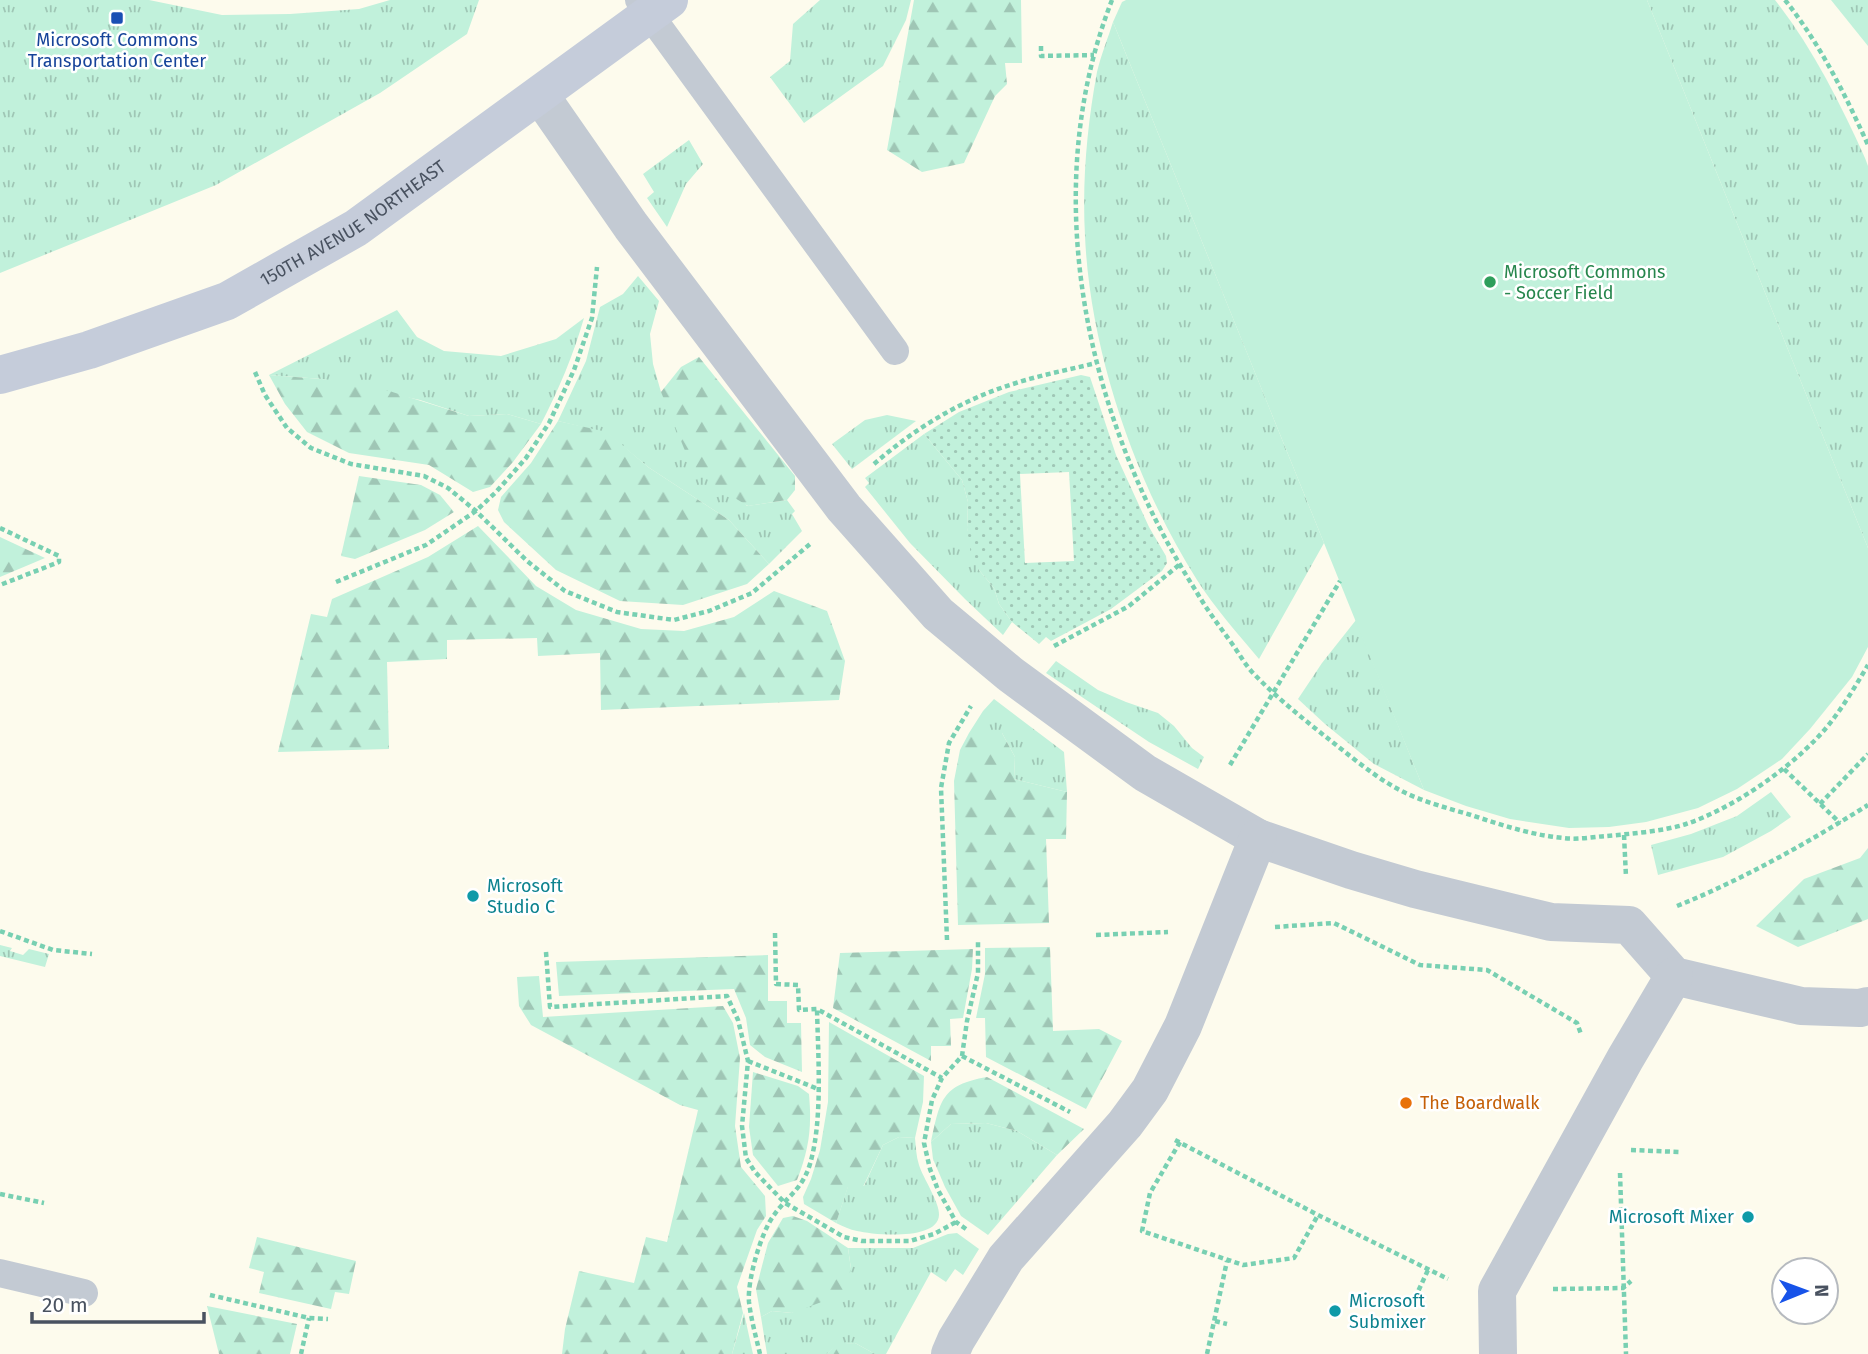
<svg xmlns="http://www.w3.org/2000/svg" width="1868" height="1354" font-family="'Fira Sans',sans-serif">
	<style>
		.commercial { fill: #fdfbed; fill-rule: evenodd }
		.grass { fill: url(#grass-tufts) }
		.forest { fill: url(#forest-firs) }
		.park { fill: url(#park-dots); fill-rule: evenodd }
		.pitch { fill: #c1f1db }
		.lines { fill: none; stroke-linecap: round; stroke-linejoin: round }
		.path { stroke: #78d0b2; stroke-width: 4.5; stroke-dasharray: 5 3.5; stroke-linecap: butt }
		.lane { stroke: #c3cad3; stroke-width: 28 }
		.street { stroke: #c3cad3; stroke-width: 38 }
		.secondary { stroke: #c5ccda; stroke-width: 38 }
		.transit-dot { fill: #1a4fb4; stroke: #fff; stroke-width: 2.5 }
		.leisure-dot { fill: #2e9e5b; stroke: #fff; stroke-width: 2.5 }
		.culture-dot { fill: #0f9aa8; stroke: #fff; stroke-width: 2.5 }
		.food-dot { fill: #e8710a; stroke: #fff; stroke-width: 2.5 }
		.labels { text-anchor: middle; stroke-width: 5; stroke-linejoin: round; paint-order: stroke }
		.transit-label { font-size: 18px; fill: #164399; stroke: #fff }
		.street-label { font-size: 18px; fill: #495260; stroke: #fff }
		.leisure-label { font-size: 18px; fill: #27864d; stroke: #fff; text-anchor: start }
		.culture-label { font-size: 18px; fill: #0d838f; stroke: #fff; text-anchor: start }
		.food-label { font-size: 18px; fill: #c56008; stroke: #fff; text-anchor: start }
	</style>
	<defs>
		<pattern id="grass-tufts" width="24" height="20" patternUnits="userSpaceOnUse" patternTransform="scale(1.75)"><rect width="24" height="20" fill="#c1f1db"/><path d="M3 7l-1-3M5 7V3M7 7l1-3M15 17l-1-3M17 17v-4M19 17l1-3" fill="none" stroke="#9fc6b5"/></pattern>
		<pattern id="forest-firs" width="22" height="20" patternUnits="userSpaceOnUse" patternTransform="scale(1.75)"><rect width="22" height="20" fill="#c1f1db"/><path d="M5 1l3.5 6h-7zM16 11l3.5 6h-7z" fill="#9fc6b5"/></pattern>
		<pattern id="park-dots" width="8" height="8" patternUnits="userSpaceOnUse" patternTransform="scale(1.75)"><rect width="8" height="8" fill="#c1f1db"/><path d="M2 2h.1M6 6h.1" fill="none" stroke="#9fc6b5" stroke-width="1.8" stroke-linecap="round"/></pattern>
	</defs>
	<rect width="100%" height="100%" fill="#f4f2f2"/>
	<path class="commercial" d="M0 0H1868V1354H0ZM1784 1270H1826V1312H1784Z"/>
	<g class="grass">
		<polygon points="0,0 149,0 222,15 290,14 359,9 390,0 479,0 467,34 380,93 216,185 0,273"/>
		<polygon points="820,0 911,0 906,20 883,66 804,123 770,77 790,61 793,24"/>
		<path d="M1647 0H1775C1812 47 1840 103 1865 158L1868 166V548Z"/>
		<polygon points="1831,0 1868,0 1868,46"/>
		<path d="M1113 22 1324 543 1259 659C1238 634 1215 608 1197 580 1135 482 1090 351 1085 236 1082 181 1087 126 1097 72 1101 55 1108 38 1113 22Z"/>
		<polygon points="689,140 703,164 686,184 667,227 647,198 654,192 643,174"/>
		<polygon points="638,276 659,301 650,334 653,364 661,392 747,506 787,500 795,511 792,514 802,531 769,564 729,520 648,467 607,433 558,421 586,361 600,307 623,294"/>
		<path d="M397 310 417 337 444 351 501 356 556 339 584 318C573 356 559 389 541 424L507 414 469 416 420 400 322 379 269 375Z"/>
		<polygon points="887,415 916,421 852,469 832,444 865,420"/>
		<polygon points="924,434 962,480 968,502 967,528 979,570 994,588 999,604 1012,622 1003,635 965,599 910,543 865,487 869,483 865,478"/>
		<polygon points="1356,620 1424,790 1374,764 1325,724 1298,699 1322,663"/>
		<polygon points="1056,661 1098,690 1126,702 1158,713 1174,726 1192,748 1204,757 1198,769 1149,742 1046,673"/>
		<polygon points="994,699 1064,752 1067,792 1014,779 1015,757 1002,733 969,733 983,711"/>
		<polygon points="1771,792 1791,817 1771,831 1723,857 1658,875 1651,845 1691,834 1737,816"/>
		<polygon points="0,945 12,948 10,951 23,955 29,949 49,954 45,967 0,956"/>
		<polygon points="986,1123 1017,1131 1057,1155 988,1235 961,1216 945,1187 933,1159 931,1142 951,1124"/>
		<path d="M899 1137 915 1138C916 1147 916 1156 919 1165 923 1178 940 1203 939 1215 938 1241 874 1235 857 1231 850 1230 843 1226 836 1223L848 1186H864L883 1145Z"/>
		<polygon points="957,1233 979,1249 963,1275 955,1269 946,1282 931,1272 886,1354 875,1354 855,1343 836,1345 827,1354 767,1354 761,1317 772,1311 792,1313 851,1269 848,1248 913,1248 948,1234"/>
		<polygon points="744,1313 753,1354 732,1354"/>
	</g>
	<g class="forest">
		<polygon points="914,0 1021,0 1022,63 1005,63 1007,84 995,96 964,163 922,172 887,150"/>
		<polygon points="699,357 795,476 795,490 787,500 748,506 720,489 690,463 661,392 681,367"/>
		<polygon points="269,375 322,379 370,385 469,416 507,414 541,424 513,462 490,487 473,492 429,465 349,453 307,432 285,404"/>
		<polygon points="558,421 607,432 648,467 729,520 769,564 747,584 683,605 620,601 556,570 504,522 498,510 501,497 531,463"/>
		<polygon points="359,476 421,485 440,495 454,512 425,530 355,559 341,556"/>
		<polygon points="478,526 536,586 576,610 641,629 684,631 734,617 774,591 827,611 845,661 839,700 601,710 600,653 538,656 537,638 447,640 447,659 387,662 389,749 278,752 311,614 327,617 332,599 428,557"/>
		<polygon points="0,537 45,558 0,577"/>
		<polygon points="969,733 1002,733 1015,757 1014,779 1067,792 1066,839 1046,839 1049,923 958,925 954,781 960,750"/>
		<polygon points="1868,848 1868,919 1798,947 1756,926 1804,879 1860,858"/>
		<polygon points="1050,947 1053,1031 1099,1029 1122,1041 1086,1109 986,1057 985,1018 976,1018 985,974 985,948"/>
		<polygon points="973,949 972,969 963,1018 950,1019 951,1046 931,1046 931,1061 833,1008 840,953"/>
		<polygon points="768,955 768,1001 787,1001 787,1023 801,1023 802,1072 765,1057 750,1045 746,1018 734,989 559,996 556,962"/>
		<polygon points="539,976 543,1017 723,1006 733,1023 740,1058 735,1126 741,1167 765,1196 766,1216 757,1230 737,1287 743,1313 732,1354 562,1354 565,1329 579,1271 634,1283 646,1237 667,1242 698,1110 680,1105 531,1025 519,1006 517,977"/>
		<polygon points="829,1022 924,1076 923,1102 915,1138 899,1137 883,1145 863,1187 848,1187 836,1223 804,1204 803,1197 811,1179 820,1150 828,1102"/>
		<path d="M753 1072 798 1086 809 1094C812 1128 809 1149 797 1180L778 1186 753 1155 749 1127Z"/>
		<path d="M987 1077 1084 1129 1057 1155 1017 1131 986 1123 951 1124 931 1142C940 1101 941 1085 987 1077Z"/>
		<polygon points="793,1216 807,1221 848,1248 851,1269 843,1294 792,1313 772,1311 761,1317 756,1289 768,1243 783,1218"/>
		<polygon points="257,1237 356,1261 349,1294 335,1292 331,1309 259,1293 264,1272 249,1268"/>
		<polygon points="207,1306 297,1324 290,1354 219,1354"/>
		<polygon points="855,1343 875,1354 827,1354 836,1344"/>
	</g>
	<path class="park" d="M1081 375 1090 377 1116 455 1149 527 1166 556 1167 563 1162 571 1111 609 1051 641 1046 637 1039 644 1012 622 999 604 994 588 979 570 971 555 967 528 968 502 962 480 924 434 959 412 1009 392ZM1069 472 1074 561 1025 563 1020 474Z"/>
	<polygon class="pitch" points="1126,0 1647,0 1868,548 1868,647 1852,677 1810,729 1782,759 1737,789 1698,808 1646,822 1609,827 1569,828 1510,819 1466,806 1424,790 1113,22 1122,2"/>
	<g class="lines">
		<g class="path">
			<path d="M1112 0C1036 194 1087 420 1196 591 1207 610 1220 627 1233 645 1240 655 1246 666 1254 674 1276 697 1301 717 1326 737 1348 754 1371 774 1396 788 1419 801 1447 808 1471 815 1502 825 1531 835 1563 838 1577 840 1592 837 1606 836 1629 834 1665 831 1686 824 1731 809 1785 772 1818 737 1838 716 1853 690 1868 665"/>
			<path d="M1785 0C1820 44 1845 94 1868 145"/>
			<polyline points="1041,46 1041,56 1094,55"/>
			<polyline points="255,372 265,395 287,428 311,448 351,464 424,476 448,488 476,511 527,561 565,591 617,612 674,620 709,611 752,593 810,544"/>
			<path d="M874 464C914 429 961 400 1013 384 1040 375 1068 370 1096 363"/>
			<polyline points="0,528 59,556 59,562 0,585"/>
			<polyline points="336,582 426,545 476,511 496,492 526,458 549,423 574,370 592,318 597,267"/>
			<polyline points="1054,646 1129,606 1179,565"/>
			<polyline points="1230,765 1340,581"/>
			<polyline points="1784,769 1840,823"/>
			<polyline points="1820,804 1868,754"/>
			<polyline points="1624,835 1626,877"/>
			<path d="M1677 906C1744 879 1807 843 1868 805"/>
			<polyline points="1275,927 1334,923 1420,965 1487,970 1577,1023 1581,1034"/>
			<polyline points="0,931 53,950 92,954"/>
			<polyline points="775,933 776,984 798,985 799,1010 817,1009 942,1078"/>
			<polyline points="1096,935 1168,932"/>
			<polyline points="947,940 941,788 949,743 971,706"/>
			<polyline points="546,952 550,1007 727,996 738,1020 748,1061 742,1126 746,1158 755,1172 785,1203 844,1237 862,1241 910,1241 934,1234 956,1222"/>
			<polyline points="962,1056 1070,1112"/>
			<polyline points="748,1061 818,1089"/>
			<polyline points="1175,1140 1318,1215 1448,1279"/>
			<polyline points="1180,1142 1150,1193 1142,1231 1243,1265 1294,1258 1318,1215"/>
			<polyline points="1631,1150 1680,1152"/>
			<polyline points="1620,1173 1626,1354"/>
			<polyline points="0,1194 44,1203"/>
			<polyline points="966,1229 956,1222 938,1190 930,1169 924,1143 932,1100 942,1078 962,1056 967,1021 978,973 978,939"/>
			<polyline points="1553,1289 1623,1288 1631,1281"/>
			<polyline points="210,1295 309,1318 328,1319"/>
			<polyline points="1415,1298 1428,1270"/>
			<polyline points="1215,1321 1227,1324"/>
			<polyline points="301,1354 309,1318"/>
			<path d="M760 1354C756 1337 751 1319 749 1302 747 1281 761 1232 774 1215 788 1195 802 1190 810 1164 823 1120 818 1056 817 1009"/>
			<polyline points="1207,1354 1227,1261"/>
		</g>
		<g class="lane">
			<polyline points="639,0 895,351"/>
			<polyline points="0,1273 84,1293"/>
		</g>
		<g class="street">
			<polyline points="540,95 631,226 844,508 938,614 1010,674 1145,773 1258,838 1351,870 1415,889 1551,922 1629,925 1674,976 1801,1006 1860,1008 1868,1006"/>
			<polyline points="950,1354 956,1340 1006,1258 1125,1124 1150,1090 1183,1026 1258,838"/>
			<polyline points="1498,1354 1497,1291 1625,1059 1674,976"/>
		</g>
		<path class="secondary" id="s1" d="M0 375 89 350 227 301 356 228 669 0"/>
	</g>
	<rect class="transit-dot" x="110" y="11" width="14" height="14" rx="3.5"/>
	<circle class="leisure-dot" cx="1490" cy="282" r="7"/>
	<g class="culture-dot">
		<circle cx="473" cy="896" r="7"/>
		<circle cx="1748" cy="1217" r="7"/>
		<circle cx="1335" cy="1311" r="7"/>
	</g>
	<circle class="food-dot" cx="1406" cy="1103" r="7"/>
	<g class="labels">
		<g class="transit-label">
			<text x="117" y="46">Microsoft Commons<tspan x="117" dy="21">Transportation Center</tspan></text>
		</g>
		<g class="street-label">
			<text dy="6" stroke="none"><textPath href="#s1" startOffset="387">150TH AVENUE NORTHEAST</textPath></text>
		</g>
		<g class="leisure-label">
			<text x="1504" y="278">Microsoft Commons<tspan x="1504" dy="21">- Soccer Field</tspan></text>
		</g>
		<g class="culture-label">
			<text x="487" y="892">Microsoft<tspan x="487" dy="21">Studio C</tspan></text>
			<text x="1734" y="1223" text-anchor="end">Microsoft Mixer</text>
			<text x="1349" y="1307">Microsoft<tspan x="1349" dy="21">Submixer</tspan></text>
		</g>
		<g class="food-label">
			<text x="1420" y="1109">The Boardwalk</text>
		</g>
	</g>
	<g transform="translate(1805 1291) rotate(89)"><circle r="33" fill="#ffffff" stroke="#b6babf" stroke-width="2"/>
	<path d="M0-5L12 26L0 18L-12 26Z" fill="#1753e9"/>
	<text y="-10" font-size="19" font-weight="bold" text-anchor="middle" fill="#495260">N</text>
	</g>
	<path d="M32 1312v10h172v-10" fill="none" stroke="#495260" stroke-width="3.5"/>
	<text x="42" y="1312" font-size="21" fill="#495260" stroke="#ffffff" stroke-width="5" paint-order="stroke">20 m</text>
</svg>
